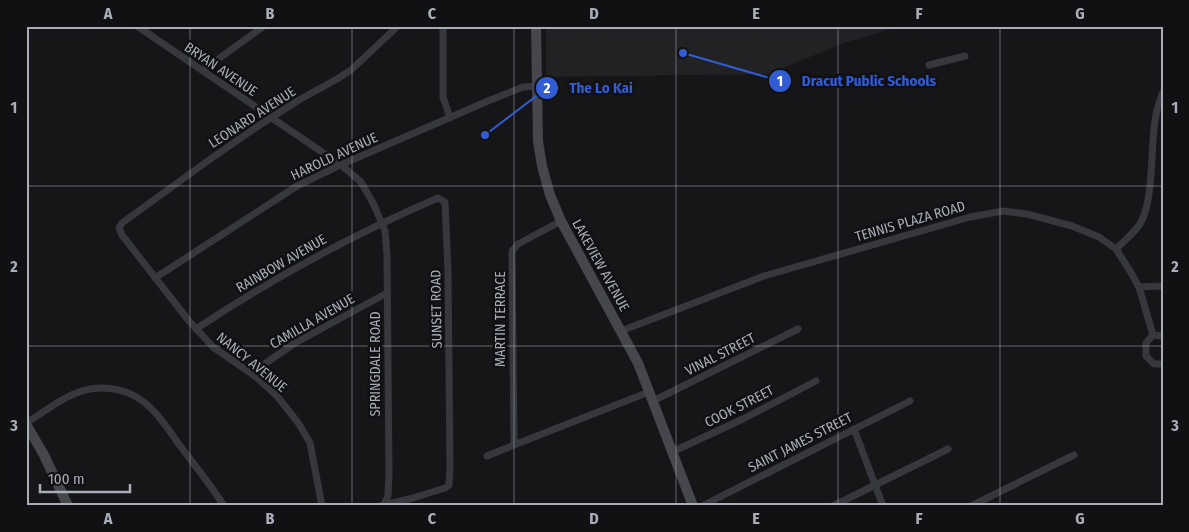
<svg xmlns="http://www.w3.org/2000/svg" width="1189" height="532" font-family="'Fira Sans Condensed',sans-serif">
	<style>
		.built { fill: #222225 }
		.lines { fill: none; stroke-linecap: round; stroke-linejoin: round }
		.stream { stroke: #2c353c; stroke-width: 2 }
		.street { stroke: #37383d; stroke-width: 7 }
		.secondary { stroke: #45474d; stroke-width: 10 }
		.grid { fill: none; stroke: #a8adb8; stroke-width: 1; stroke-opacity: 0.55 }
		.labels { text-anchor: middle; stroke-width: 5; stroke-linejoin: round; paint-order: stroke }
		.street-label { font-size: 14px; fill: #a8adb8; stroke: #111113 }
		.leader { fill: none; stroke: #325cd3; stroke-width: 2 }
		.callout-dot { fill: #325cd3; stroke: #111113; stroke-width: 2 }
		.mark-label { font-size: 15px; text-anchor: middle; font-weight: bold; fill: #fff }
		.callout-label { font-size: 15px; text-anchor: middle; font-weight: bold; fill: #325cd3; stroke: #111113; stroke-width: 5; stroke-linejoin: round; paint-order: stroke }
		.neatline { fill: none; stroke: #a8adb8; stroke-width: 2 }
		.grid-label { font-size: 16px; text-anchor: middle; font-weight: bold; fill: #a8adb8 }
	</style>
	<rect width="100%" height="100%" fill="#161618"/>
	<polygon class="built" points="546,26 900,26 844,43 768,74 546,77"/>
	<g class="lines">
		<polyline class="stream" points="26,77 28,84"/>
		<g class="street">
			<polyline points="137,26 341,165 361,182 374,205 385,231 387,255 389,473 388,496 384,505"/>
			<polyline points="443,26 443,97 450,118"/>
			<polyline points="929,65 965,56"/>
			<polyline points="203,70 264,26"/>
			<polyline points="561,221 518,244 512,251 514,445 649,392"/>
			<path d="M1116 249C1124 241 1134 233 1140 224 1153 203 1151 154 1154 129 1155 116 1158 104 1163 92"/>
			<polyline points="155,278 297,186 338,166 488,101 523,87 537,86"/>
			<polyline points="1139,287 1163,286"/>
			<path d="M196 329C273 278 354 234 438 198L445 202 448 271 450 467 449 485 445 488 413 498 380 506"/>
			<polyline points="621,331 764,276 970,217 1003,211 1027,214 1072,226 1099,237 1116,249 1130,271 1139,287 1153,335"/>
			<polyline points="1153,335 1146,343 1146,356 1154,364 1163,364"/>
			<polyline points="1153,335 1163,336"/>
			<polyline points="255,376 263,365 295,343 387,293"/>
			<polyline points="653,401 798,329"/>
			<path d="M26 423C46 411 67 393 90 389 108 386 127 390 141 400 158 412 169 431 181 447 195 466 211 485 224 506"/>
			<polyline points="854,429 883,506"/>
			<polyline points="672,452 743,419 816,381"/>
			<polyline points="487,456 514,445"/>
			<polyline points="322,506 310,443 299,424 277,396 255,376 213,347 189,321 122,235 119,228 122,223 209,160 261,124 299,100 337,79 351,70 398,26"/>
			<polyline points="702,506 910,401"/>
			<polyline points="833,506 948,449"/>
			<polyline points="971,506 1074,455"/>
		</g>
		<g class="secondary">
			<polyline points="536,26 538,141 542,166 550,195 561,221 638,363 693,506"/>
			<polyline points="26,424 44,455 68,506"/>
		</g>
	</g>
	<path class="grid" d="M190 26V506M352 26V506M514 26V506M676 26V506M838 26V506M1000 26V506M26 186H1163M26 346H1163"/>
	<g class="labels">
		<g class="street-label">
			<text transform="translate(221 69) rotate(34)" y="5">BRYAN AVENUE</text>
			<text transform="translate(252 117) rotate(-33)" y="5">LEONARD AVENUE</text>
			<text transform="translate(334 156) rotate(-25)" y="5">HAROLD AVENUE</text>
			<text transform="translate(910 221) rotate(-16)" y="5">TENNIS PLAZA ROAD</text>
			<text transform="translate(281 263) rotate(-30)" y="5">RAINBOW AVENUE</text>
			<text transform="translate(601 265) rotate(61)" y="5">LAKEVIEW AVENUE</text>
			<text transform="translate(436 309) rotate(-91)" y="5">SUNSET ROAD</text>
			<text transform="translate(500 319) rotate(-90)" y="5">MARTIN TERRACE</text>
			<text transform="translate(312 321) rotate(-30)" y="5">CAMILLA AVENUE</text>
			<text transform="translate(720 354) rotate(-27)" y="5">VINAL STREET</text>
			<text transform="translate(252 362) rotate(39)" y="5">NANCY AVENUE</text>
			<text transform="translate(375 364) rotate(-90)" y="5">SPRINGDALE ROAD</text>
			<text transform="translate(739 406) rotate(-27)" y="5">COOK STREET</text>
			<text transform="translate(800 442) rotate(-27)" y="5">SAINT JAMES STREET</text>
		</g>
	</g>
	<path class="leader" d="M683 53L780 81M485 135L547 88"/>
	<g class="callout-dot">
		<circle cx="683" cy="53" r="5"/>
		<circle cx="485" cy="135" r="5"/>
		<circle cx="780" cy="81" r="12"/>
		<circle cx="547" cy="88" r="12"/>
	</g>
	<g class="mark-label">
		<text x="780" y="86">1</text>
		<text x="547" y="93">2</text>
	</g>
	<g class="callout-label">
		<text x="869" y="86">Dracut Public Schools</text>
		<text x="601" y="93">The Lo Kai</text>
	</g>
	<rect width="1189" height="532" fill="none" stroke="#111113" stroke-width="55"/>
	<path d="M40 484v8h90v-8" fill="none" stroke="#a8adb8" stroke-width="2.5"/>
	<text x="48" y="484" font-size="15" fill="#a8adb8" stroke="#111113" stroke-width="4" paint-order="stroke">100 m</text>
	<rect x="28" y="28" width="1134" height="476" class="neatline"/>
	<g class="grid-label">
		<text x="108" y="19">A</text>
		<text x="270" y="19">B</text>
		<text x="432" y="19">C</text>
		<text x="594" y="19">D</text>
		<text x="756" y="19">E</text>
		<text x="919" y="19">F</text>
		<text x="1080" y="19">G</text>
		<text x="14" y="113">1</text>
		<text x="1175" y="113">1</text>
		<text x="14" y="272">2</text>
		<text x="1175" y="272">2</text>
		<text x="14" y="431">3</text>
		<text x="1175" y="431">3</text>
		<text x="108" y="524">A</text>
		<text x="270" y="524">B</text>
		<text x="432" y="524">C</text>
		<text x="594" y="524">D</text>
		<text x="756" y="524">E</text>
		<text x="919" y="524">F</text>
		<text x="1080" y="524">G</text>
	</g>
</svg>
